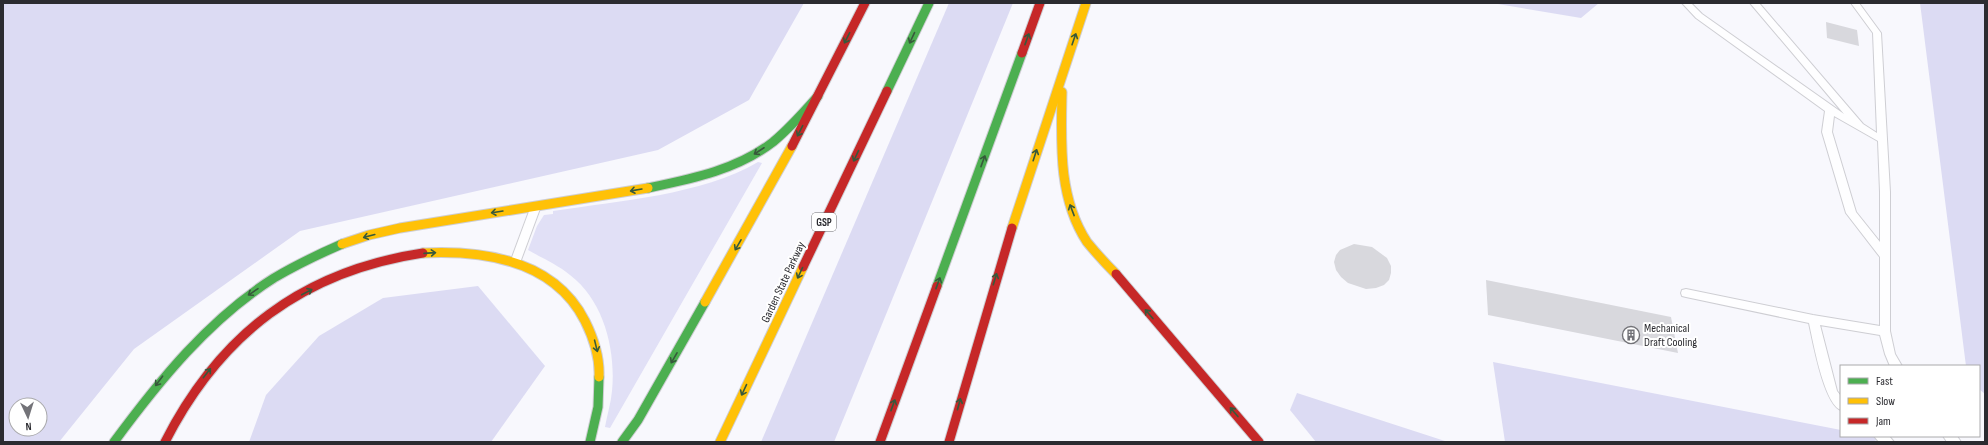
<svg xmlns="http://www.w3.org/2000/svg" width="1988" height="445" font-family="'Sofia Sans Condensed',sans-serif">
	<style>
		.green { fill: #e1e0f6 }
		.forest { fill: #dcdbf3; fill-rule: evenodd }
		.building { fill: #d8d8dd }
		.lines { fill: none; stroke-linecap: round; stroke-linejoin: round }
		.lane-casing { stroke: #ceced3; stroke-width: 2 }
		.fast-casing { stroke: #ceced3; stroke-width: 11 }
		.slow-casing { stroke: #ceced3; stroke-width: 11 }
		.jam-casing { stroke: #ceced3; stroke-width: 11 }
		.lane { fill: #fefeff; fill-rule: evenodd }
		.fast { stroke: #4caf50; stroke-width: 9 }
		.slow { stroke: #ffc107; stroke-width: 9 }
		.jam { stroke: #c62828; stroke-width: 9 }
		.oneway { stroke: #37593b }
		.labels { text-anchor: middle; stroke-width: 4; stroke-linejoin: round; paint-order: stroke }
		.shield { fill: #fff; stroke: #6b6b6e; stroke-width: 1 }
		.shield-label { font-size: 11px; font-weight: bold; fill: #2b2b30 }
		.street-label { font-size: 12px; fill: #2b2b30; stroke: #fff }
		.poi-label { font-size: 12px; fill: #2b2b30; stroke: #fff; text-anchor: start }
	</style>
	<rect width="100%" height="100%" fill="#f8f8fd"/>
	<path class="green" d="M758 162 762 163 610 428 605 427C607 415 611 403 612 391 616 350 604 301 570 275 558 265 542 258 528 250L537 226 544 215 553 214V211C618 201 702 195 758 162Z"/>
	<g class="forest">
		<path d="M3 3H804L749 100 658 150 300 231 134 349 59 442H3ZM16 405H40V429H16Z"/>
		<polygon points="949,3 1013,3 834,442 761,442"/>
		<polygon points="1492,3 1599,3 1581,18"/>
		<polygon points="1920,3 1985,3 1985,394 1979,389 1979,366 1966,366"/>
		<polygon points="478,286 545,366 491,442 249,442 266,395 319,336 383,298"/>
		<polygon points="1493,362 1841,430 1841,436 1871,436 1882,438 1872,442 1505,442"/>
		<polygon points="1297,393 1448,442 1316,442 1290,410"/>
	</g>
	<g class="building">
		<polygon points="1826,22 1857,30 1859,46 1827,38"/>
		<polygon points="1354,244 1372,247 1387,258 1391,266 1391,273 1389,280 1384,285 1376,288 1366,289 1348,283 1341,277 1336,270 1334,262 1336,255 1340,250"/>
		<polygon points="1486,280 1671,317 1678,353 1488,315"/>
	</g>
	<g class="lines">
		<g class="lane-casing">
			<g id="lane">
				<path d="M1682 3H1691L1702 14 1844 114 1750 3H1759L1863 124 1877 133 1873 33 1851 3H1859L1881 33 1890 192V331L1895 354 1902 366H1890L1885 354 1880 335 1820 325 1837 391 1841 396V410C1824 404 1813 341 1809 323L1686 297 1682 296 1681 293 1682 290 1686 289 1813 315 1880 326V257L1846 213 1822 132 1825 111 1696 18ZM1834 116 1878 141 1880 192V242L1856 212 1832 132Z"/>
				<polygon points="536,202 541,206 521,260 520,263 512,263 511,260 531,206"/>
				<polygon points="1874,436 1889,436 1894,442 1879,442"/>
				<polygon points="1943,436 1957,436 1961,442 1947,442"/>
			</g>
		</g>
		<g class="fast-casing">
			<g id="fast">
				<polyline points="887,91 929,3"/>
				<path d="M648 188C691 179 737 170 773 142 790 128 804 112 818 96"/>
				<polyline points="937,286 1022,53"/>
				<path d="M114 442C159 381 209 319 274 278 296 265 319 254 342 244"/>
				<polyline points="590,442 598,407 599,377"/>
				<polyline points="622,442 638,420 705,302"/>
			</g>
		</g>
		<g class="slow-casing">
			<g id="slow">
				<path d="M1062 92C1061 143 1058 198 1087 242 1096 253 1106 264 1116 274"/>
				<polyline points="1012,228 1086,3"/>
				<polyline points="342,244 369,235 400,228 648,188"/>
				<path d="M423 253C485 250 554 260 585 321 594 339 600 357 599 377"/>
				<polyline points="705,302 792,146"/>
				<polyline points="720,442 803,267"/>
			</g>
		</g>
		<g class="jam-casing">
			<g id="jam">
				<polyline points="1022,53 1040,3"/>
				<polyline points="792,146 865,3"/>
				<polyline points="803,267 887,91"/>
				<polyline points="1116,274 1259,442"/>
				<path d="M165 442C220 334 303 271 423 253"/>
				<polyline points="880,442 937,286"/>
				<polyline points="949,442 1012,228"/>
			</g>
		</g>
		<use href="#lane" class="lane"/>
		<use href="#fast" class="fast"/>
		<use href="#slow" class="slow"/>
		<use href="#jam" class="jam"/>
	</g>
	<defs><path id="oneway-shaft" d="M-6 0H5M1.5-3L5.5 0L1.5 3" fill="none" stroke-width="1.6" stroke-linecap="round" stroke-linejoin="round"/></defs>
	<g class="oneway">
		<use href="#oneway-shaft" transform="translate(847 38) rotate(117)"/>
		<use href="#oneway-shaft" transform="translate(912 38) rotate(115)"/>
		<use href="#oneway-shaft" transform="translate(1027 39) rotate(-70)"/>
		<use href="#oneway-shaft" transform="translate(1074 39) rotate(-71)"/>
		<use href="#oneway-shaft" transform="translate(800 131) rotate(117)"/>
		<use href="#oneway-shaft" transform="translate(759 151) rotate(147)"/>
		<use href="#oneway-shaft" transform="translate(1035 155) rotate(-72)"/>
		<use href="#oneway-shaft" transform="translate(856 156) rotate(115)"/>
		<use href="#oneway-shaft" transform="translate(983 161) rotate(-70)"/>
		<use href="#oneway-shaft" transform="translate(636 190) rotate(170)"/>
		<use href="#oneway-shaft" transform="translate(1072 210) rotate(-111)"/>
		<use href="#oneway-shaft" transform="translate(497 212) rotate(171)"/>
		<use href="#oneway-shaft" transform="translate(369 236) rotate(165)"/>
		<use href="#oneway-shaft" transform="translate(738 245) rotate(120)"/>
		<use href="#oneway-shaft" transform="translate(430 253) rotate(-4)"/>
		<use href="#oneway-shaft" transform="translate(800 273) rotate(115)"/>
		<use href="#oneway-shaft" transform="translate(995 279) rotate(-73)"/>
		<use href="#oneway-shaft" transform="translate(938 283) rotate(-70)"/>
		<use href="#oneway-shaft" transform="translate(253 292) rotate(146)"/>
		<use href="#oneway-shaft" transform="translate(307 292) rotate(-28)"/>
		<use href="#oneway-shaft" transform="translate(1149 314) rotate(-131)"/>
		<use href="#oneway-shaft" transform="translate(596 346) rotate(76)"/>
		<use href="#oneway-shaft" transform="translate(674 358) rotate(120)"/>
		<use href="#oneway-shaft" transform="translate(207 373) rotate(-52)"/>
		<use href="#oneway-shaft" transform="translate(159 381) rotate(127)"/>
		<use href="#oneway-shaft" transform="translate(744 390) rotate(115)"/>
		<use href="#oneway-shaft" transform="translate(959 404) rotate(-75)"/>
		<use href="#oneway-shaft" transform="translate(893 405) rotate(-70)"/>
		<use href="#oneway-shaft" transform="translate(1234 412) rotate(-131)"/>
	</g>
	<defs>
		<g id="building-ring" transform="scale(0.9)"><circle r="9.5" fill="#fff" stroke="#737378" stroke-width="1.5"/><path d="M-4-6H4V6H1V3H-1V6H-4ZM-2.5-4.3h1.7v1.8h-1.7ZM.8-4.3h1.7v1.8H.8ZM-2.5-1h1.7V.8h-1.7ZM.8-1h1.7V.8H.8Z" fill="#737378"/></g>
	</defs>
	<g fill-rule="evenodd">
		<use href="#building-ring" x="1631" y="335"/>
	</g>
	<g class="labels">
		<rect class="shield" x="812" y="213" width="24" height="18" rx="3"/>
		<g class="shield-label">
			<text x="824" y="226">GSP</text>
		</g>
		<g class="street-label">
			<text transform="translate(783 282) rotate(-65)" y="4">Garden State Parkway</text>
		</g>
		<g class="poi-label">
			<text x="1644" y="332">Mechanical<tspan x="1644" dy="14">Draft Cooling</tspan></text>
		</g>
	</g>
	<rect width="1988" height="445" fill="none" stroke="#2b2b30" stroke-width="8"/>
	<rect x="1840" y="365" width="140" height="72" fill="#ffffff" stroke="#aaaaac"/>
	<rect x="1848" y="378" width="20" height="6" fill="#4caf50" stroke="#aaaaac"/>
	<text x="1876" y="385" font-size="12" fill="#2b2b30">Fast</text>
	<rect x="1848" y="398" width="20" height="6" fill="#ffc107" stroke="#aaaaac"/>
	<text x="1876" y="405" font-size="12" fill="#2b2b30">Slow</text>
	<rect x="1848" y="418" width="20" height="6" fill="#c62828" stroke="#aaaaac"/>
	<text x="1876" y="425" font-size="12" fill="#2b2b30">Jam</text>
	<g transform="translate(28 417) rotate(176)"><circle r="19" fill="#ffffff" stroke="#aaaaac"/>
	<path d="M0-3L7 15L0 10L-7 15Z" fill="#737378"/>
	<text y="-6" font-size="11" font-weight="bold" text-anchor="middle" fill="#2b2b30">N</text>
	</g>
</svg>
